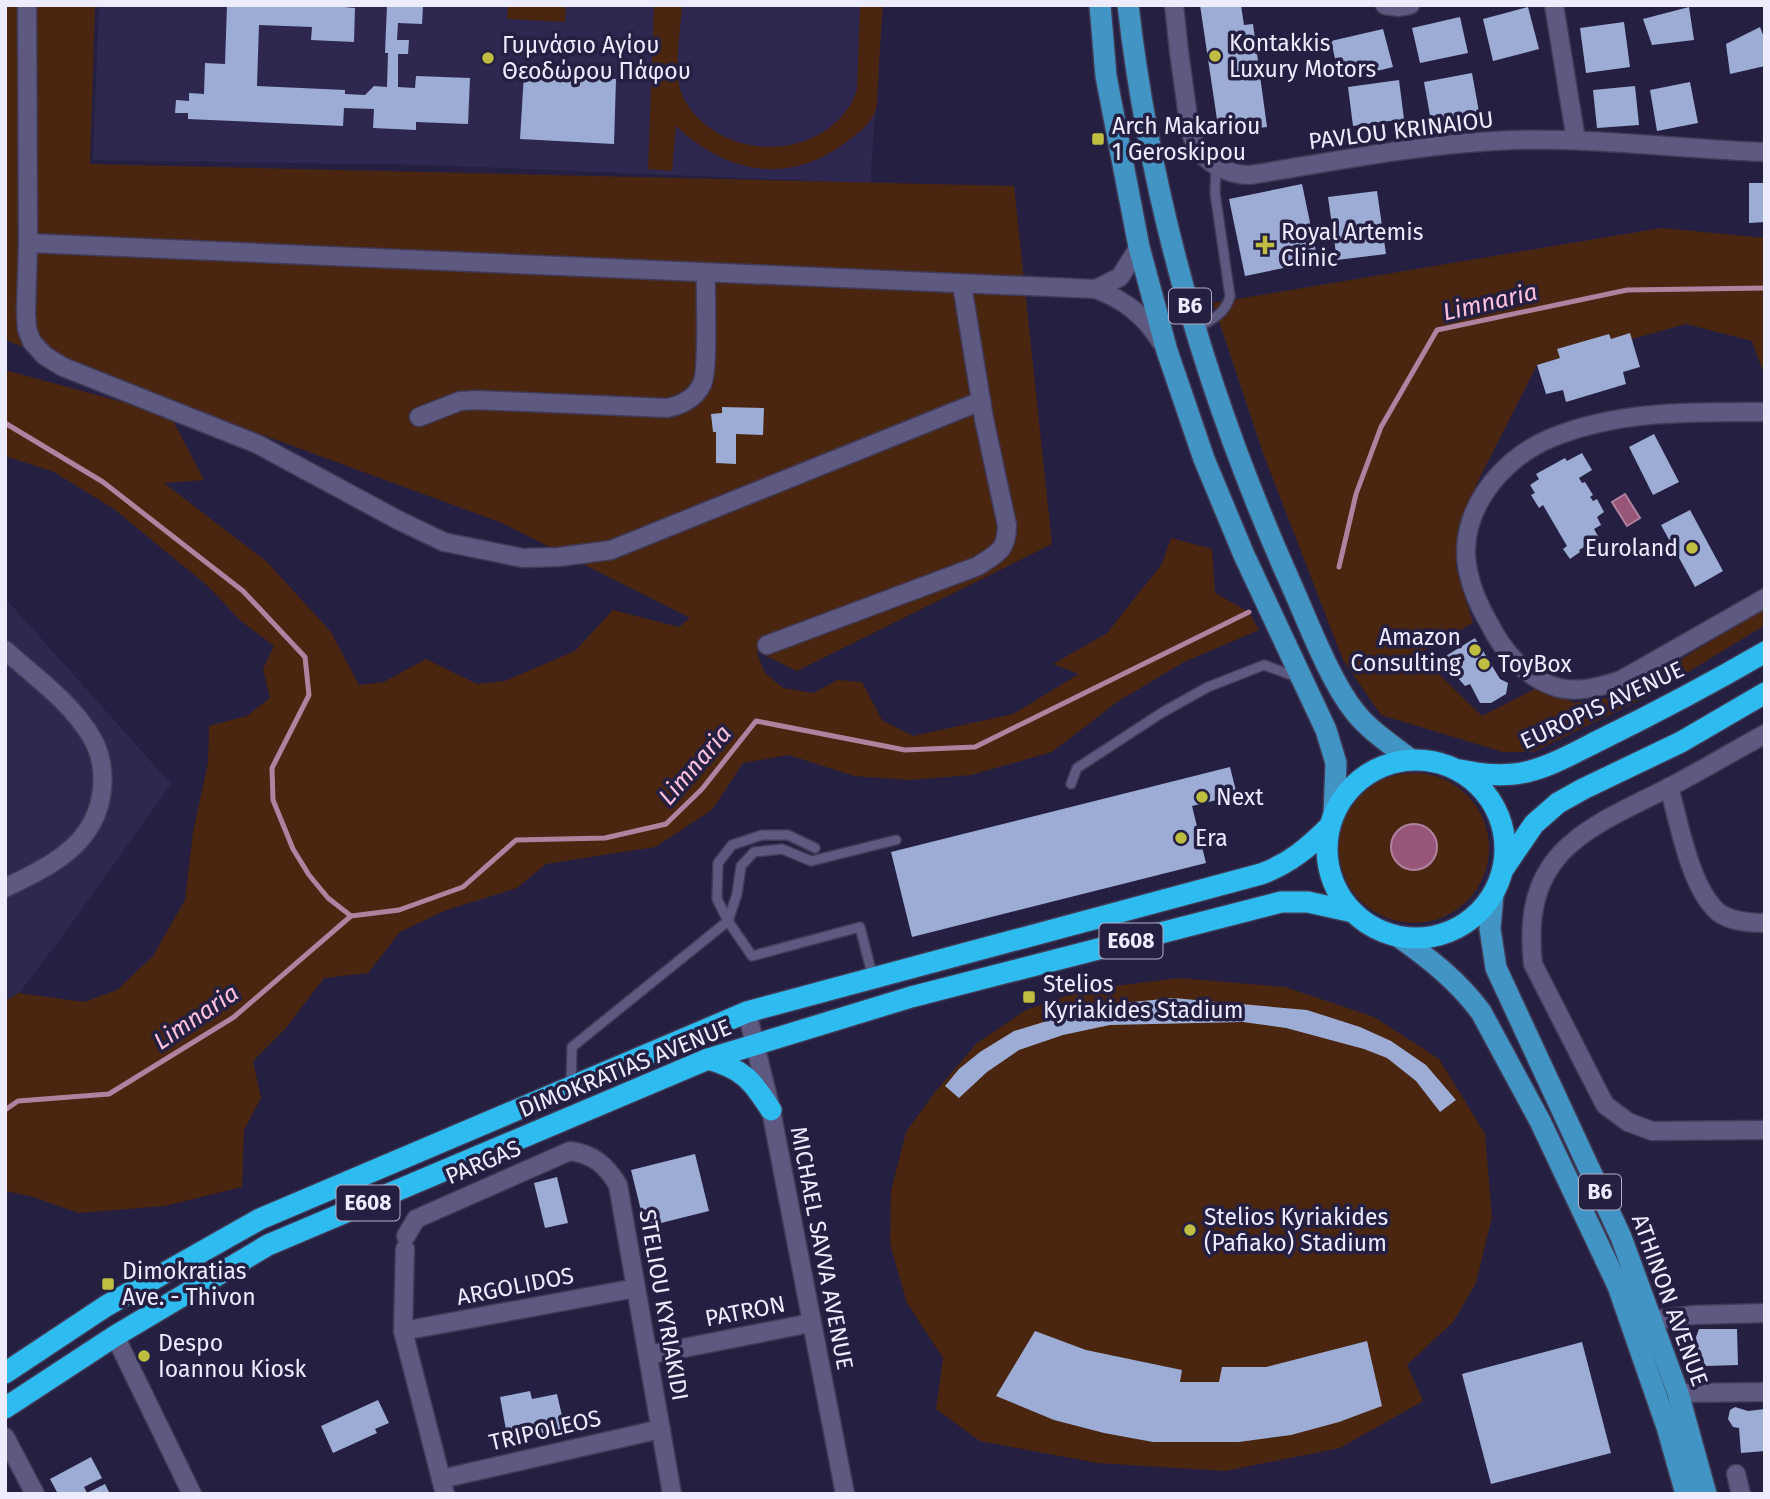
<svg xmlns="http://www.w3.org/2000/svg" width="1770" height="1499" font-family="'Fira Sans',sans-serif">
	<style>
		.built { fill: #2e2850 }
		.green { fill: #4a2510 }
		.water { fill: #975577; stroke: #b182a0; stroke-width: 2 }
		.lines { fill: none; stroke-linecap: round; stroke-linejoin: round }
		.stream { stroke: #b182a0; stroke-width: 5 }
		.building { fill: #9cacd4 }
		.lane-casing { stroke: #403a56; stroke-width: 12 }
		.street-casing { stroke: #403a56; stroke-width: 21 }
		.primary-casing { stroke: #403a56; stroke-width: 24 }
		.highway-casing { stroke: #403a56; stroke-width: 24 }
		.lane { stroke: #5d5980; stroke-width: 9 }
		.street { stroke: #5d5980; stroke-width: 18 }
		.primary { stroke: #4194c3; stroke-width: 21 }
		.highway { stroke: #2ebcf0; stroke-width: 21 }
		.poi-dot { fill: #bfbe41; stroke: #252042; stroke-width: 2.5 }
		.labels { text-anchor: middle; stroke-width: 7; stroke-linejoin: round; paint-order: stroke }
		.shield { fill: #252042; stroke: #b1afc6; stroke-width: 2 }
		.shield-label { font-size: 21px; font-weight: bold; fill: #edecfe }
		.poi-label { font-size: 23px; fill: #edecfe; stroke: #252042; text-anchor: start }
		.street-label { font-size: 23px; fill: #edecfe; stroke: #252042 }
		.water-label { font-size: 24px; font-style: italic; fill: #fec2de; stroke: #252042 }
	</style>
	<rect width="100%" height="100%" fill="#252042"/>
	<g class="built">
		<polygon points="99,5 883,5 870,183 429,165 93,160"/>
		<polygon points="5,598 171,784 67,930 19,993 5,1001"/>
	</g>
	<g class="green">
		<polygon points="5,5 95,5 90,164 1014,186 1052,544 797,671 756,651 765,673 783,688 814,693 837,680 862,682 882,720 913,736 1013,714 1079,674 1053,664 1107,633 1162,564 1171,538 1212,549 1215,593 1249,612 1259,630 1184,662 1117,702 1052,752 971,775 910,780 854,776 789,755 743,763 712,810 655,847 546,864 517,888 444,911 400,932 368,973 324,978 286,1028 253,1061 261,1098 244,1130 242,1187 165,1206 79,1213 30,1196 5,1191 5,1001 19,993 84,1002 117,990 153,956 185,900 193,832 208,763 209,726 247,716 270,698 263,669 274,646 241,621 209,587 114,509 54,472 5,456 5,370 170,415 204,480 164,483 267,562 331,632 359,685 384,682 426,659 477,684 505,681 575,651 613,610 679,627 690,618 502,523 5,340"/>
		<polygon points="508,5 566,5 565,22 507,19"/>
		<path d="M654 5H682C681 29 672 76 683 97 710 149 783 162 829 128 842 118 853 105 857 89L860 5H883C881 32 879 59 878 86 877 94 878 105 875 112 870 125 856 135 845 143 787 186 726 173 676 126L672 171 648 169Z"/>
		<polygon points="1662,228 1765,238 1765,377 1752,341 1686,324 1537,365 1478,481 1458,528 1456,568 1473,623 1418,654 1482,716 1537,688 1575,703 1623,695 1765,608 1765,625 1649,696 1533,752 1503,752 1381,715 1343,660 1263,453 1213,303"/>
		<circle cx="1414" cy="848" r="75"/>
		<polygon points="1179,978 1285,987 1374,1017 1439,1059 1485,1134 1492,1217 1476,1283 1453,1322 1407,1365 1423,1401 1340,1448 1225,1471 1097,1463 980,1441 936,1409 943,1358 907,1303 890,1244 891,1191 906,1132 935,1092 977,1043 1026,1010 1083,990"/>
	</g>
	<g class="water">
		<polygon points="1625,494 1640,518 1627,526 1612,502"/>
		<circle cx="1414" cy="847" r="23"/>
	</g>
	<g class="lines">
		<g class="stream">
			<polyline points="5,423 103,482 243,591 305,657 309,695 272,768 273,800 293,849 309,875 328,898 351,916"/>
			<polyline points="1339,567 1356,494 1381,427 1437,330 1627,290 1765,288"/>
			<polyline points="5,1110 18,1101 109,1094 234,1017 351,916 399,910 463,887 516,840 605,838 666,824 702,789 756,721 905,750 975,747 1249,612"/>
		</g>
	</g>
	<g class="building">
		<polygon points="227,5 323,5 355,8 354,42 311,40 312,27 259,25 257,86 345,90 345,94 365,95 374,86 387,87 388,53 385,53 387,5 423,5 422,24 398,23 397,40 409,40 408,54 398,54 398,87 415,88 416,76 470,78 468,124 416,122 416,130 373,128 374,109 344,108 343,126 188,119 188,113 175,113 176,100 189,101 189,93 204,94 205,63 225,64"/>
		<polygon points="1200,5 1241,5 1244,25 1253,24 1267,127 1219,133"/>
		<polygon points="1528,7 1539,49 1493,61 1483,19"/>
		<polygon points="1689,7 1694,40 1652,45 1643,19"/>
		<polygon points="1460,17 1468,53 1420,63 1412,28"/>
		<polygon points="1624,22 1630,67 1586,73 1580,28"/>
		<polygon points="1760,27 1765,40 1765,66 1730,74 1726,44"/>
		<polygon points="1383,29 1393,67 1340,80 1331,41"/>
		<polygon points="1472,73 1479,112 1431,121 1424,82"/>
		<polygon points="524,74 616,79 614,144 520,139"/>
		<polygon points="1399,80 1404,119 1353,126 1348,87"/>
		<polygon points="1690,82 1698,123 1657,131 1650,90"/>
		<polygon points="1635,86 1639,125 1597,128 1593,90"/>
		<polygon points="1749,183 1765,183 1765,222 1749,223"/>
		<polygon points="1302,184 1318,261 1245,276 1229,199"/>
		<polygon points="1377,191 1386,254 1337,260 1328,197"/>
		<polygon points="1630,333 1640,367 1623,372 1626,384 1566,402 1563,390 1546,394 1537,365 1560,358 1557,349 1609,334 1611,339"/>
		<polygon points="722,407 764,408 763,435 736,434 736,464 716,463 716,432 713,432 711,414 722,413"/>
		<polygon points="1654,434 1679,482 1653,495 1629,447"/>
		<polygon points="1582,453 1592,470 1579,478 1582,483 1585,482 1593,495 1590,497 1593,501 1597,499 1604,512 1597,517 1601,525 1594,529 1599,538 1579,550 1580,552 1570,559 1563,549 1567,546 1543,505 1539,508 1531,495 1535,493 1530,485 1539,479 1536,474 1565,458 1567,461"/>
		<polygon points="1690,510 1723,571 1695,587 1661,525"/>
		<polygon points="1475,638 1500,679 1508,683 1506,694 1491,703 1480,703 1470,684 1465,686 1441,659"/>
		<polygon points="1230,767 1237,795 1192,806 1206,863 912,937 891,852"/>
		<polygon points="1173,998 1307,1010 1360,1027 1391,1041 1426,1065 1456,1100 1440,1112 1416,1081 1387,1058 1364,1049 1286,1028 1243,1022 1110,1025 1063,1035 1019,1050 987,1072 959,1098 945,1086 959,1069 980,1052 1014,1031 1083,1010 1122,1003"/>
		<polygon points="695,1154 709,1211 645,1227 631,1170"/>
		<polygon points="557,1177 568,1223 545,1228 534,1183"/>
		<polygon points="1699,1329 1737,1329 1738,1365 1706,1366 1697,1353 1695,1340"/>
		<polygon points="1035,1331 1086,1350 1182,1370 1180,1382 1219,1382 1222,1367 1266,1367 1367,1341 1382,1406 1339,1422 1291,1435 1239,1442 1153,1442 1104,1433 1054,1420 996,1396"/>
		<polygon points="1582,1342 1611,1453 1491,1484 1462,1374"/>
		<polygon points="530,1391 532,1399 557,1394 565,1429 508,1441 500,1397"/>
		<polygon points="378,1400 389,1423 375,1429 377,1433 333,1453 321,1426"/>
		<polygon points="1735,1407 1748,1411 1765,1409 1765,1451 1741,1453 1739,1428 1733,1427 1728,1419 1730,1410"/>
		<polygon points="91,1457 102,1478 84,1487 87,1493 105,1484 110,1494 58,1494 50,1479"/>
	</g>
	<g class="lines">
		<g class="lane-casing">
			<g id="lane">
				<path d="M1197 328C1212 320 1226 313 1230 296L1215 193 1216 165"/>
				<polyline points="1071,784 1077,768 1163,712 1208,687 1264,665 1297,677"/>
				<polyline points="815,848 788,835 762,835 732,845 718,863 717,899 728,921 752,956 860,927 873,978"/>
				<polyline points="571,1085 572,1047 728,921 737,894 741,866 754,852 782,849 811,861 896,840"/>
			</g>
		</g>
		<g class="street-casing">
			<g id="street">
				<polyline points="27,5 28,243 26,312 27,329 32,342 45,356 63,367 257,444 400,521 444,542 523,558 559,557 611,550 981,401"/>
				<path d="M1174 5C1177 38 1181 70 1186 102 1188 116 1189 133 1196 145 1206 164 1229 175 1250 175 1337 161 1425 143 1514 140 1598 138 1681 149 1765 152"/>
				<polyline points="1385,5 1399,7 1410,5"/>
				<polyline points="1554,5 1576,140"/>
				<path d="M28 243 1096 289C1126 301 1144 315 1161 342"/>
				<polyline points="1096,289 1120,277 1139,247"/>
				<path d="M1765 412C1692 412 1619 410 1551 438 1500 459 1456 514 1468 571 1472 591 1480 608 1490 625 1503 651 1525 676 1553 686 1575 694 1600 687 1621 680L1765 598"/>
				<path d="M419 417 460 401 477 400 667 408C682 405 695 399 702 384 709 370 705 294 706 273"/>
				<path d="M767 645 978 566C998 553 1007 550 1007 525L984 419 962 285"/>
				<path d="M5 650C35 677 72 703 92 738 101 753 104 773 102 790 96 845 50 866 5 888"/>
				<path d="M1765 734C1732 752 1699 772 1666 789 1580 831 1521 855 1533 964L1605 1105 1628 1122 1652 1131 1765 1130"/>
				<path d="M1669 787C1679 822 1690 888 1718 912 1731 922 1750 923 1765 923"/>
				<polyline points="747,1012 771,1110 845,1494"/>
				<path d="M406 1236 416 1219 570 1151C593 1154 606 1165 618 1185L672 1494"/>
				<polyline points="1652,1320 1694,1315 1765,1313"/>
				<polyline points="403,1331 405,1249"/>
				<polyline points="115,1336 192,1494"/>
				<polyline points="648,1355 811,1323"/>
				<polyline points="1678,1393 1765,1392"/>
				<polyline points="5,1437 35,1494"/>
				<polyline points="1736,1474 1741,1494"/>
				<polyline points="441,1479 661,1429"/>
				<polyline points="445,1494 403,1331 636,1288"/>
			</g>
		</g>
		<g class="primary-casing">
			<g id="primary">
				<polyline points="1100,5 1106,76 1139,247 1167,351 1204,459 1244,555 1326,730 1336,763 1334,814"/>
				<path d="M1128 5C1151 205 1209 401 1291 584 1308 622 1330 681 1355 712 1370 731 1392 745 1411 760"/>
				<polyline points="1493,895 1490,929 1496,968 1621,1237 1678,1393 1706,1494"/>
				<path d="M1399 937C1430 959 1458 981 1481 1012L1540 1121 1618 1286 1667 1427 1686 1494"/>
			</g>
		</g>
		<g class="highway-casing">
			<g id="highway">
				<circle cx="1416" cy="849" r="89"/>
				<path d="M1460 770C1478 774 1495 776 1514 774 1543 771 1572 754 1598 741 1655 713 1710 684 1765 652"/>
				<polyline points="1504,868 1534,824 1558,803 1583,789 1681,742 1765,693"/>
				<path d="M708 1059C743 1069 752 1080 771 1110"/>
				<path d="M5 1373 106 1306 260 1219 747 1012 1261 874C1289 864 1309 847 1330 826"/>
				<polyline points="5,1408 115,1336 268,1245 708,1059 911,997 1281,902 1308,902 1353,912"/>
			</g>
		</g>
		<use href="#lane" class="lane"/>
		<use href="#street" class="street"/>
		<use href="#primary" class="primary"/>
		<use href="#highway" class="highway"/>
	</g>
	<g class="poi-dot">
		<circle cx="1215" cy="56" r="7"/>
		<circle cx="488" cy="58" r="7"/>
		<rect x="1091" y="132" width="14" height="14" rx="3.5"/>
		<path d="M1261.5 234.5h7v7h7v7h-7v7h-7v-7h-7v-7h7z"/>
		<circle cx="1692" cy="548" r="7"/>
		<circle cx="1475" cy="650" r="7"/>
		<circle cx="1484" cy="664" r="7"/>
		<circle cx="1202" cy="797" r="7"/>
		<circle cx="1181" cy="838" r="7"/>
		<rect x="1022" y="990" width="14" height="14" rx="3.5"/>
		<circle cx="1190" cy="1230" r="7"/>
		<rect x="101" y="1277" width="14" height="14" rx="3.5"/>
		<circle cx="144" cy="1356" r="7"/>
	</g>
	<g class="labels">
		<g class="shield">
			<rect x="1169" y="288.5" width="42" height="35" rx="5"/>
			<rect x="1099.5" y="923.5" width="63" height="35" rx="5"/>
			<rect x="1579" y="1174.5" width="42" height="35" rx="5"/>
			<rect x="336.5" y="1185.5" width="63" height="35" rx="5"/>
		</g>
		<g class="shield-label">
			<text x="1190" y="313">B6</text>
			<text x="1131" y="948">E608</text>
			<text x="1600" y="1199">B6</text>
			<text x="368" y="1210">E608</text>
		</g>
		<g class="poi-label">
			<text x="1229" y="51">Kontakkis<tspan x="1229" dy="26">Luxury Motors</tspan></text>
			<text x="502" y="53">Γυμνάσιο Αγίου<tspan x="502" dy="26">Θεοδώρου Πάφου</tspan></text>
			<text x="1112" y="134">Arch Makariou<tspan x="1112" dy="26">1 Geroskipou</tspan></text>
			<text x="1281" y="240">Royal Artemis<tspan x="1281" dy="26">Clinic</tspan></text>
			<text x="1678" y="556" text-anchor="end">Euroland</text>
			<text x="1461" y="645" text-anchor="end">Amazon<tspan x="1461" dy="26">Consulting</tspan></text>
			<text x="1498" y="672">ToyBox</text>
			<text x="1216" y="805">Next</text>
			<text x="1195" y="846">Era</text>
			<text x="1043" y="992">Stelios<tspan x="1043" dy="26">Kyriakides Stadium</tspan></text>
			<text x="1204" y="1225">Stelios Kyriakides<tspan x="1204" dy="26">(Pafiako) Stadium</tspan></text>
			<text x="122" y="1279">Dimokratias<tspan x="122" dy="26">Ave. - Thivon</tspan></text>
			<text x="158" y="1351">Despo<tspan x="158" dy="26">Ioannou Kiosk</tspan></text>
		</g>
		<g class="street-label">
			<text transform="translate(1401 130) rotate(-7)" y="8">PAVLOU KRINAIOU</text>
			<text transform="translate(1602 705) rotate(-25)" y="8">EUROPIS AVENUE</text>
			<text transform="translate(625 1068) rotate(-22)" y="8">DIMOKRATIAS AVENUE</text>
			<text transform="translate(483 1162) rotate(-23)" y="8">PARGAS</text>
			<text transform="translate(822 1248) rotate(79)" y="8">MICHAEL SAVVA AVENUE</text>
			<text transform="translate(515 1286) rotate(-11)" y="8">ARGOLIDOS</text>
			<text transform="translate(1670 1300) rotate(70)" y="8">ATHINON AVENUE</text>
			<text transform="translate(664 1305) rotate(80)" y="8">STELIOU KYRIAKIDI</text>
			<text transform="translate(745 1311) rotate(-11)" y="8">PATRON</text>
			<text transform="translate(545 1430) rotate(-13)" y="8">TRIPOLEOS</text>
		</g>
		<g class="water-label">
			<text transform="translate(1490 302) rotate(-13)" y="8">Limnaria</text>
			<text transform="translate(695 765) rotate(-49)" y="8">Limnaria</text>
			<text transform="translate(196 1017) rotate(-34)" y="8">Limnaria</text>
		</g>
	</g>
	<rect width="1770" height="1499" fill="none" stroke="#edecfe" stroke-width="14"/>
</svg>
